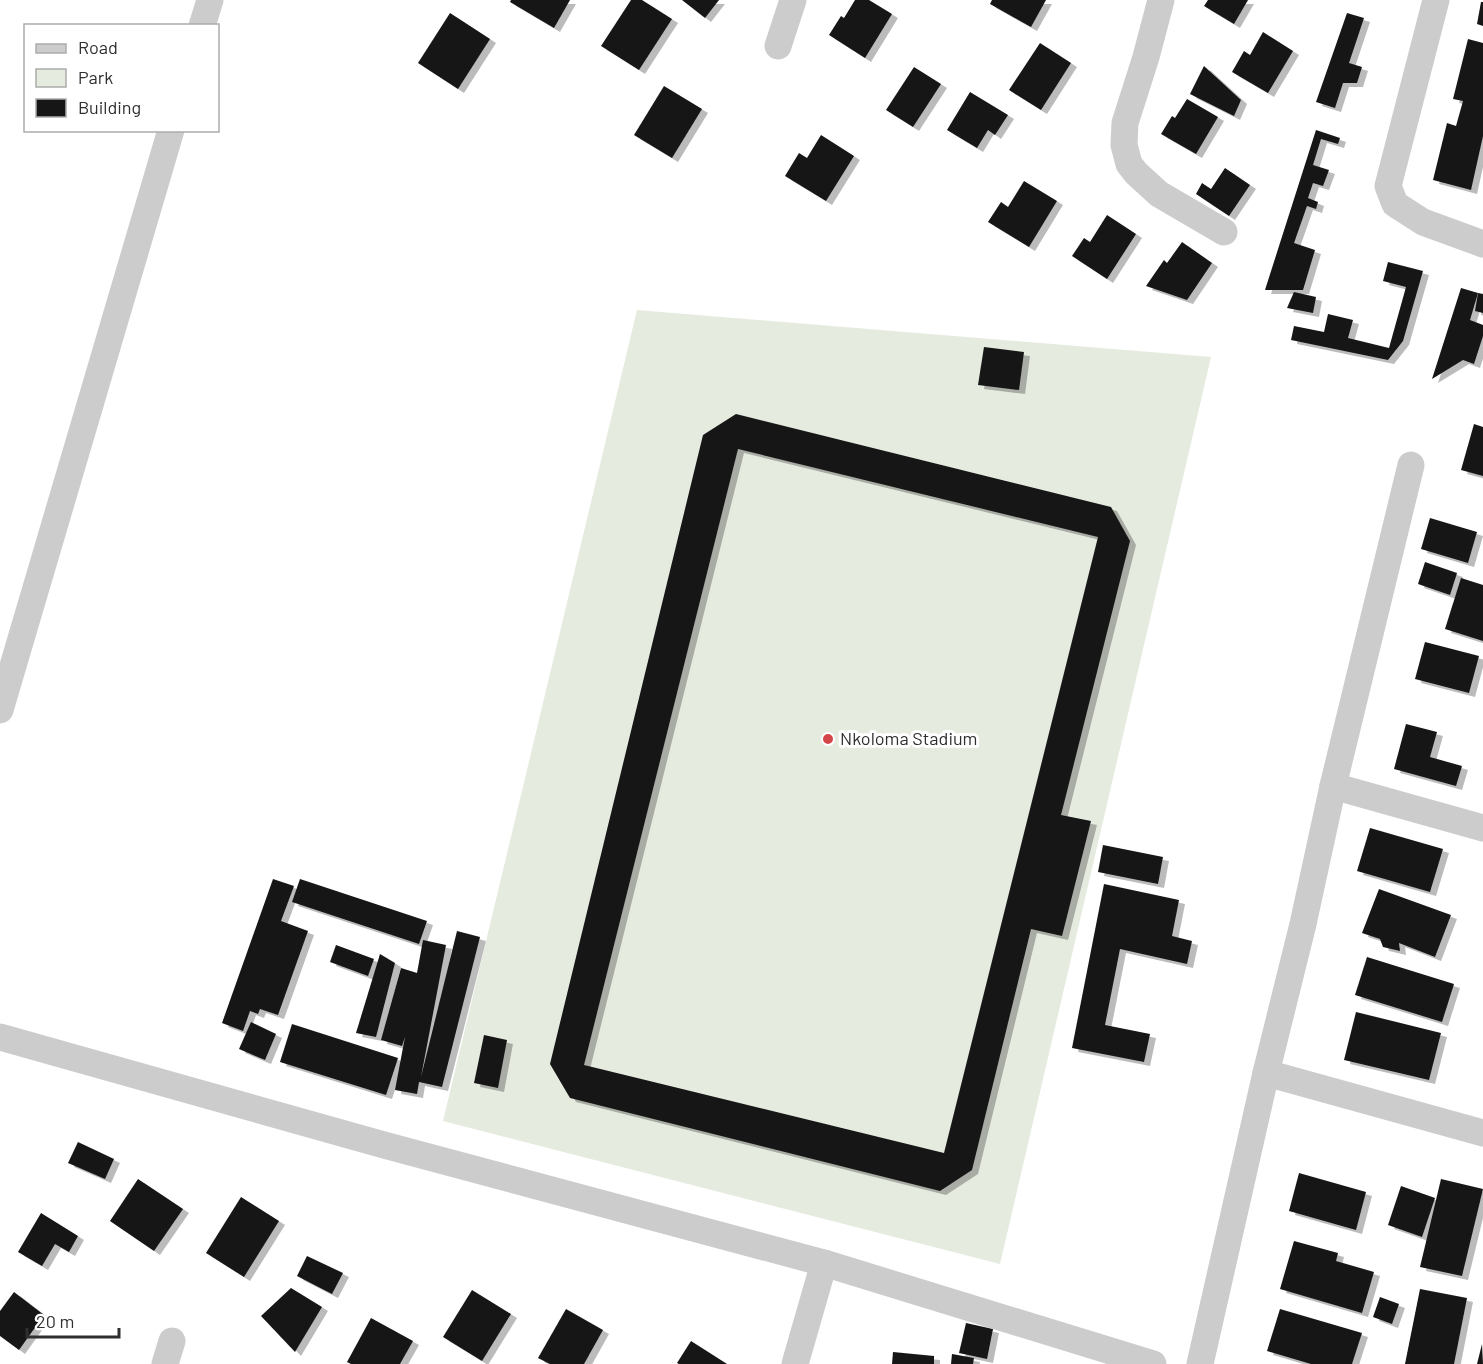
<svg xmlns="http://www.w3.org/2000/svg" width="1483" height="1364" font-family="Barlow,sans-serif">
	<style>
		.green { fill: #e5ebdf }
		.building { fill: #161616; fill-rule: evenodd; filter: url(#shadow) }
		.lines { fill: none; stroke-linecap: round; stroke-linejoin: round }
		.street { stroke: #ccc; stroke-width: 27 }
		.poi-dot { fill: #d24649; stroke: #fff; stroke-width: 2 }
		.labels { text-anchor: middle; stroke-width: 6; stroke-linejoin: round; paint-order: stroke }
		.poi-label { font-size: 18px; fill: #2f2f2f; stroke: #fff; text-anchor: start }
	</style>
	<defs>
		<filter id="shadow"><feDropShadow dx="6" dy="4" stdDeviation="0" flood-color="#0004"/></filter>
	</defs>
	<rect width="100%" height="100%" fill="#fff"/>
	<polygon class="green" points="637,310 1211,357 1000,1264 443,1121"/>
	<g class="building">
		<polygon points="511,0 570,0 554,28 510,2"/>
		<polygon points="631,0 642,0 672,19 639,70 601,46"/>
		<polygon points="682,0 719,0 705,18"/>
		<polygon points="855,0 869,0 892,14 865,58 829,35 841,16 844,18"/>
		<polygon points="992,0 1046,0 1031,27 990,4"/>
		<polygon points="1208,0 1248,0 1234,24 1204,6"/>
		<polygon points="1481,2 1483,2 1483,26 1477,24"/>
		<polygon points="450,13 490,39 458,89 418,63"/>
		<polygon points="1347,13 1364,18 1349,63 1362,67 1357,83 1343,83 1335,108 1316,102"/>
		<polygon points="1263,32 1293,51 1268,93 1232,72 1244,51 1250,55"/>
		<polygon points="1468,39 1483,43 1483,136 1471,190 1433,180 1447,123 1456,126 1463,101 1453,99"/>
		<polygon points="1040,43 1071,63 1041,110 1009,90"/>
		<polygon points="1204,66 1241,100 1234,116 1190,94"/>
		<polygon points="914,67 941,84 913,127 886,110"/>
		<polygon points="664,86 702,109 672,158 634,135"/>
		<polygon points="970,92 1008,115 995,135 988,130 977,148 947,130"/>
		<polygon points="1187,99 1218,117 1196,154 1161,134 1172,116 1175,118"/>
		<polygon points="1316,130 1340,138 1338,144 1321,139 1313,165 1329,170 1323,186 1313,183 1308,198 1318,202 1316,209 1307,206 1294,243 1315,250 1303,290 1265,290"/>
		<polygon points="821,135 854,156 826,201 785,176 799,153 807,158"/>
		<polygon points="1225,168 1250,185 1229,216 1196,194 1202,183 1211,189"/>
		<polygon points="1024,181 1057,201 1029,247 988,222 1001,202 1008,207"/>
		<polygon points="1107,215 1136,234 1107,279 1072,256 1084,238 1090,242"/>
		<polygon points="1182,242 1212,263 1187,300 1146,286 1164,260 1167,263"/>
		<polygon points="1388,262 1423,271 1403,341 1388,360 1291,340 1294,326 1324,332 1328,314 1353,320 1348,338 1389,348 1406,287 1383,281"/>
		<polygon points="1461,288 1478,293 1470,320 1483,325 1483,336 1474,364 1463,360 1432,379"/>
		<polygon points="1294,292 1316,297 1313,313 1287,308"/>
		<polygon points="1478,293 1483,294 1483,313 1475,311"/>
		<polygon points="984,347 1024,352 1019,390 978,385"/>
		<path d="M736 414 1111 507 1130 541 1061 815 1091 821 1062 936 1031 929 972 1170 940 1191 570 1098 550 1064 703 435ZM738 449 1098 537 944 1153 584 1065Z"/>
		<polygon points="1474,424 1483,427 1483,476 1461,470"/>
		<polygon points="1430,518 1477,532 1468,563 1421,549"/>
		<polygon points="1425,562 1457,573 1450,595 1418,584"/>
		<polygon points="1461,578 1483,585 1483,641 1445,629"/>
		<polygon points="1425,642 1479,656 1469,693 1415,679"/>
		<polygon points="1406,724 1437,732 1430,757 1462,766 1456,786 1394,769"/>
		<polygon points="1370,828 1443,849 1430,892 1357,871"/>
		<polygon points="1103,845 1163,857 1158,884 1098,872"/>
		<polygon points="273,879 294,886 281,921 308,931 278,1015 260,1009 258,1014 250,1011 243,1031 222,1023"/>
		<polygon points="300,879 427,921 419,944 292,902"/>
		<polygon points="1104,884 1179,900 1172,936 1192,941 1187,964 1120,949 1105,1025 1150,1034 1144,1062 1072,1048"/>
		<polygon points="1379,889 1451,915 1435,957 1399,943 1400,951 1383,947 1380,939 1362,933"/>
		<polygon points="457,931 480,937 442,1087 419,1082 417,1094 395,1090 405,1037 402,1046 381,1040 401,968 417,973 423,940 446,945 421,1077"/>
		<polygon points="336,945 374,959 368,976 330,962"/>
		<polygon points="380,954 395,963 376,1037 356,1033"/>
		<polygon points="1367,957 1454,984 1442,1022 1355,995"/>
		<polygon points="1356,1012 1441,1033 1429,1080 1344,1060"/>
		<polygon points="251,1022 276,1034 265,1060 239,1049"/>
		<polygon points="292,1024 398,1058 386,1095 280,1062"/>
		<polygon points="484,1035 507,1040 498,1088 474,1083"/>
		<polygon points="78,1142 114,1159 105,1179 68,1163"/>
		<polygon points="1299,1173 1366,1192 1356,1230 1289,1211"/>
		<polygon points="138,1179 183,1209 154,1251 110,1221"/>
		<polygon points="1441,1179 1483,1189 1462,1276 1420,1267"/>
		<polygon points="1401,1186 1435,1198 1422,1237 1388,1225"/>
		<polygon points="241,1197 279,1221 244,1277 206,1253"/>
		<polygon points="41,1213 78,1236 69,1252 55,1244 42,1266 18,1252"/>
		<polygon points="1294,1241 1338,1253 1336,1261 1374,1272 1362,1313 1280,1289"/>
		<polygon points="307,1256 343,1273 332,1294 297,1276"/>
		<polygon points="291,1288 322,1307 295,1352 261,1316"/>
		<polygon points="1420,1289 1467,1298 1454,1364 1405,1364"/>
		<polygon points="472,1290 511,1314 482,1361 443,1337"/>
		<polygon points="14,1292 44,1315 19,1350 0,1336 0,1311"/>
		<polygon points="1380,1297 1399,1304 1392,1324 1373,1317"/>
		<polygon points="566,1309 603,1330 584,1364 550,1364 538,1358"/>
		<polygon points="1280,1309 1362,1333 1352,1364 1311,1364 1267,1351"/>
		<polygon points="371,1318 413,1341 400,1364 351,1364 347,1362"/>
		<polygon points="966,1323 993,1329 987,1359 959,1353"/>
		<polygon points="691,1341 727,1364 679,1364 677,1363"/>
		<polygon points="1482,1344 1483,1364 1477,1364"/>
		<polygon points="893,1352 934,1356 934,1364 892,1364"/>
		<polygon points="952,1354 974,1358 973,1364 951,1364"/>
	</g>
	<g class="lines">
		<g class="street">
			<polyline points="1161,0 1146,57 1125,123 1124,145 1129,164 1136,173 1159,194 1224,232"/>
			<polyline points="1436,0 1388,186 1395,204 1423,222 1483,244"/>
			<polyline points="202,26 210,0"/>
			<polyline points="778,46 793,0"/>
			<polyline points="0,710 171,130"/>
			<polyline points="1333,786 1483,828"/>
			<polyline points="0,1037 384,1145 824,1263 1153,1364"/>
			<polyline points="1266,1073 1483,1133"/>
			<polyline points="165,1364 172,1341"/>
			<polyline points="795,1364 824,1263"/>
			<polyline points="1200,1364 1266,1073 1303,924 1333,786 1411,465"/>
		</g>
	</g>
	<circle class="poi-dot" cx="828" cy="739" r="6"/>
	<g class="labels">
		<g class="poi-label">
			<text x="840" y="745">Nkoloma Stadium</text>
		</g>
	</g>
	<rect x="24" y="24" width="195" height="108" fill="#ffffff" stroke="#acacac" stroke-width="1.5"/>
	<rect x="36" y="44" width="30" height="9" fill="#cccccc" stroke="#acacac" stroke-width="1.5"/>
	<text x="78" y="54" font-size="18" fill="#2f2f2f">Road</text>
	<rect x="36" y="69" width="30" height="18" fill="#e5ebdf" stroke="#acacac" stroke-width="1.5"/>
	<text x="78" y="84" font-size="18" fill="#2f2f2f">Park</text>
	<rect x="36" y="99" width="30" height="18" fill="#161616" stroke="#acacac" stroke-width="1.5"/>
	<text x="78" y="114" font-size="18" fill="#2f2f2f">Building</text>
	<path d="M27 1328v9h92v-9" fill="none" stroke="#2f2f2f" stroke-width="3"/>
	<text x="36" y="1328" font-size="18" fill="#2f2f2f" stroke="#ffffff" stroke-width="4.5" paint-order="stroke">20 m</text>
</svg>
